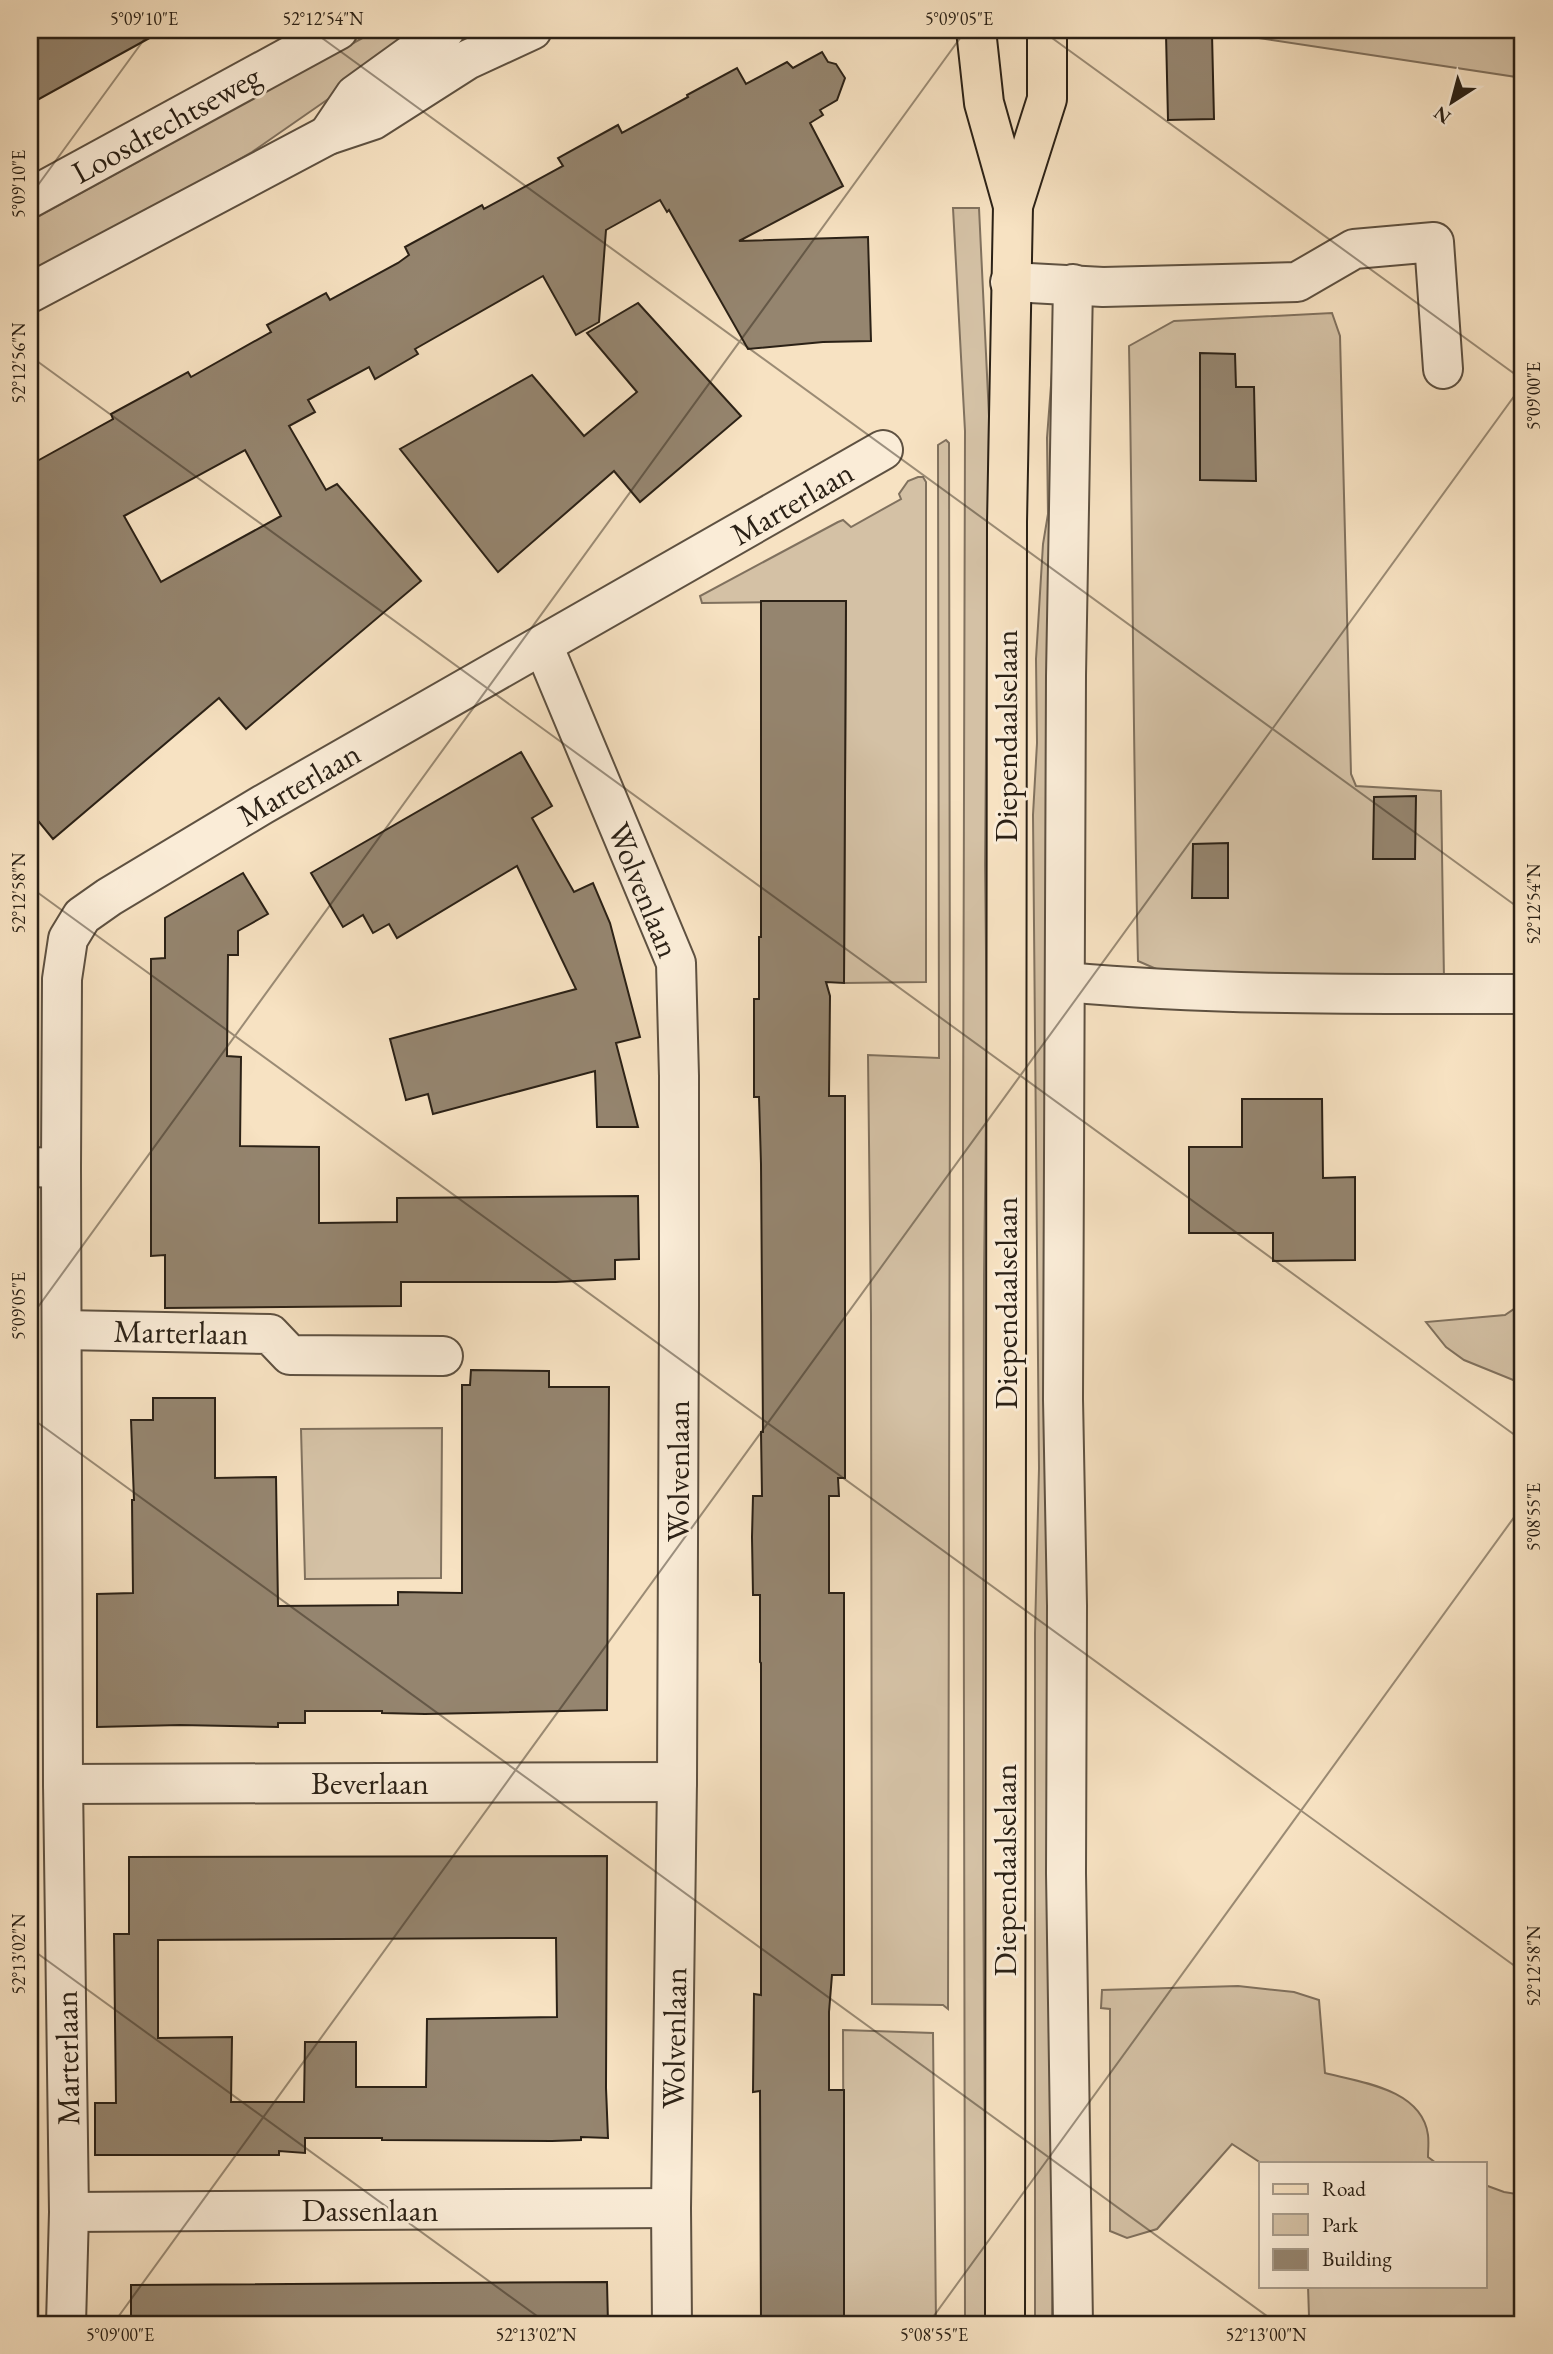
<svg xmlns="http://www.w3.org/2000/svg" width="1553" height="2354" font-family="'EB Garamond',serif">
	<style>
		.green { fill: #d4c1a5; stroke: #80715e; stroke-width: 2 }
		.building { fill: #95856f; stroke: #2b2116; stroke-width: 2; fill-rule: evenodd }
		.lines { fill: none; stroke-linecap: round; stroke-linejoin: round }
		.minor-casing { stroke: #5e5141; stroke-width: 42 }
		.major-casing { stroke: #2b2116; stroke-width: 42 }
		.minor { stroke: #faecd7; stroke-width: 38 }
		.major { stroke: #f7e2c2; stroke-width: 38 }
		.ticks { fill: none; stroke: #2b2116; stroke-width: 2; stroke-opacity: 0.45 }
		.labels { text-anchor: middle; stroke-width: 6; stroke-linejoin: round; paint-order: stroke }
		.street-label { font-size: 32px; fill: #2b2116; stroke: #faecd7 }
		.neatline { fill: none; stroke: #2b2116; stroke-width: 2.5 }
		.ticks-label { font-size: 18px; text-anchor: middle; fill: #2b2116 }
	</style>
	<rect width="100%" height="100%" fill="#f7e2c2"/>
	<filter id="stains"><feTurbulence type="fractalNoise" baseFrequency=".00286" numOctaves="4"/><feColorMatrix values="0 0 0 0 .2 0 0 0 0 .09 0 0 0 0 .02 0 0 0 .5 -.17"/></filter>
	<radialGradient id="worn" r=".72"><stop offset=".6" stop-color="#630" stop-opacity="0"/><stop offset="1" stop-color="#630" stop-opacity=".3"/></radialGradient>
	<g class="green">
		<polygon points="377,30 410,30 416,38 252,152 30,277 30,221"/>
		<polygon points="1134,30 1523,30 1523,78 1232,34 1166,34"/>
		<polygon points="953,208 979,208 989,416 985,865 987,1037 984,1276 983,1857 986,2324 965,2324 963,1156 965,431"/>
		<path d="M1332 313 1340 336 1351 774 1356 786 1441 791 1444 980 1177 978 1138 961C1133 756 1133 551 1129 346L1174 321Z"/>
		<polygon points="1053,359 1054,2152 1052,2324 1035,2324 1035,1633 1039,1468 1033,815 1037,743 1036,659 1043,544 1048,514 1047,438"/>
		<polygon points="946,440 949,443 950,1059 948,2009 943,2005 872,2004 871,1315 868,1055 939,1058 938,445"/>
		<polygon points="918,477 923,477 926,482 926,982 844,983 846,601 702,603 700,596 838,522 843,520 851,527 901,499 899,494 908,481"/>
		<polygon points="1514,1309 1523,1314 1523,1384 1464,1360 1446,1347 1426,1322 1505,1315"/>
		<polygon points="442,1428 441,1578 305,1579 301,1429"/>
		<path d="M1238 1986 1294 1992 1319 2000 1325 2073C1360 2082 1422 2089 1428 2135 1429 2142 1428 2150 1428 2157L1436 2163H1261L1232 2144 1157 2229 1127 2238 1110 2231V2009L1101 2008 1102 1990Z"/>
		<polygon points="843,2030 933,2033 936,2324 844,2324"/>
		<polygon points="1485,2185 1504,2192 1523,2195 1523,2324 1307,2324 1309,2316 1308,2286 1485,2286"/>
	</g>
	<g class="building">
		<polygon points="30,30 164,30 30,104"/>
		<polygon points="1166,34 1212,34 1214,119 1168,120"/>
		<path d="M822 52 828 62 836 64 845 78 837 100 820 110 823 115 810 123 843 186 739 241 868 237 871 341 823 342 748 349 669 210 667 212 660 200 606 230 599 322 576 335 543 276 415 349 418 354 375 379 369 367 308 400 315 412 289 426 326 490 337 484 421 581 246 729 219 698 53 839 30 811V465L113 419 111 414 188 372 191 377 271 332 267 325 326 293 330 300 398 263 409 255 405 247 482 205 484 209 563 166 558 158 618 125 622 133 688 97 687 95 737 68 746 84 787 62 793 68ZM245 450 281 516 161 582 124 516Z"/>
		<polygon points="638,303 741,416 640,502 614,471 498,572 400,449 532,375 584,436 637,392 587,333"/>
		<polygon points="1200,353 1235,354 1236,387 1254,387 1256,481 1200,480"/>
		<polygon points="761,601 846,601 844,983 826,982 830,996 829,1096 845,1096 845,1478 838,1478 839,1496 829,1496 829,1593 844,1593 844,1975 832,1975 829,2012 829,2090 844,2090 844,2324 761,2324 760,2091 753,2092 754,1994 761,1995 761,1663 760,1662 760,1595 753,1595 752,1537 753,1496 762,1496 761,1432 763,1432 761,1164 759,1097 754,1097 754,999 759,999 759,937 761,937"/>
		<polygon points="521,752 552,806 532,818 574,892 593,883 610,923 640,1037 616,1043 638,1127 597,1127 595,1071 433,1114 428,1094 406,1100 390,1039 576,989 517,866 397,938 389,924 373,933 363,915 343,927 311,873"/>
		<polygon points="1416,796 1415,859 1373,859 1374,797"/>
		<polygon points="1228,843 1228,898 1192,898 1193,844"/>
		<polygon points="243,873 268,914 238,931 238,955 228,955 227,1056 241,1057 240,1146 319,1147 319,1223 397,1222 397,1198 638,1196 639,1259 615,1260 615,1279 556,1282 401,1282 401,1306 165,1308 165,1255 151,1256 151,959 165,958 165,918"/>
		<polygon points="1242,1099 1322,1099 1323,1178 1355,1177 1355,1260 1273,1261 1273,1233 1189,1233 1189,1147 1242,1147"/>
		<polygon points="471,1370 549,1371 549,1387 609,1387 607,1710 425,1714 382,1713 382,1711 305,1711 305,1723 278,1723 278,1727 180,1725 97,1727 97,1594 133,1593 132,1500 134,1500 131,1420 153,1420 153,1398 215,1398 215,1478 276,1477 278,1606 398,1605 398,1592 462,1593 462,1385 470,1385"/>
		<path d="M607 1856 606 2088 608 2138 581 2137V2140L552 2141 382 2140V2138H305V2153L279 2151V2155H95V2103H116L114 1934H129V1857ZM512 1938H556L557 2017 427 2019 426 2087H356V2042H305L304 2102H231L232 2037 158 2038V1940Z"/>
		<polygon points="607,2282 608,2324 131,2324 131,2285"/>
	</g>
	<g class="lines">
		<g class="minor-casing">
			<g id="minor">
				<polyline points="328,135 355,95 445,30"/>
				<polyline points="30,198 338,30"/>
				<polyline points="1010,282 1103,287 1297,282 1354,249 1434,242 1443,369"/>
				<polyline points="30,293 328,135 373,120 467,60 532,30"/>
				<polyline points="543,645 676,963 679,1076 679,1305 677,1782 671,2208 672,2324"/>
				<path d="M1065 982C1217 996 1371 994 1523 994"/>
				<polyline points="30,1167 61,1168"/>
				<polyline points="62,1330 270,1334 290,1355 443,1356"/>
				<polyline points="63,1784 677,1782"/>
				<polyline points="69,2212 671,2208"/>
				<polyline points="66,2324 69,2212 63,1784 61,1168 62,979 68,939 82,916 109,897 262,805 883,450"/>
				<polyline points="1073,2324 1066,1873 1067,1606 1063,1399 1066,676 1073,284"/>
			</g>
		</g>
		<g class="major-casing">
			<g id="major">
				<polyline points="976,30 984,103 1013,206"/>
				<polyline points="1005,2324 1007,522 1013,206 1047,99 1047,30"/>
			</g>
		</g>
		<use href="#minor" class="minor"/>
		<use href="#major" class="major"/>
	</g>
	<path class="ticks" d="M311 30 1523 911M1041 30 1523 380M30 196 151 30M30 356 1523 1441M30 887 1523 1972M30 1318 966 30M30 1417 1278 2324M30 1948 548 2324M113 2324 1523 384M928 2324 1523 1505"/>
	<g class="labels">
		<g class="street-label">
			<text transform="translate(166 124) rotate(-29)" y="11">Loosdrechtseweg</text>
			<text transform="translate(792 503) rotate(-30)" y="11">Marterlaan</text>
			<text transform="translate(1006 736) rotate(-90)" y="11">Diependaalselaan</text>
			<text transform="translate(299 784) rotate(-30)" y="11">Marterlaan</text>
			<text transform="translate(644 890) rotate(68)" y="11">Wolvenlaan</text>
			<text transform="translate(1006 1303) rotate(-90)" y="11">Diependaalselaan</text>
			<text transform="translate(181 1332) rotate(1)" y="11">Marterlaan</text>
			<text transform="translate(678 1471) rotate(-90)" y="11">Wolvenlaan</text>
			<text x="370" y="1794">Beverlaan</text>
			<text transform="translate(1005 1870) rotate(-90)" y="11">Diependaalselaan</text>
			<text transform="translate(674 2038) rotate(-89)" y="11">Wolvenlaan</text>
			<text transform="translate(67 2058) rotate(-91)" y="11">Marterlaan</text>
			<text x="370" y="2221">Dassenlaan</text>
		</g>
	</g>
	<rect width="1553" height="2354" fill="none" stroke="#f7e2c2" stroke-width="77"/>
	<rect x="1259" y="2162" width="228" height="126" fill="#faecd7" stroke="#a79b8a" stroke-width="2"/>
	<rect x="1273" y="2184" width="35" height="10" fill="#f7e2c2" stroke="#a79b8a" stroke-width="2"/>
	<text x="1322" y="2196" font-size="21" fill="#2b2116">Road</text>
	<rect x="1273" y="2214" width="35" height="21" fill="#d4c1a5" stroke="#a79b8a" stroke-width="2"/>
	<text x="1322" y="2232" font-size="21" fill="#2b2116">Park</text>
	<rect x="1273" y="2249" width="35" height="21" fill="#95856f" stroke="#a79b8a" stroke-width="2"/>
	<text x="1322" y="2266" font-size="21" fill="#2b2116">Building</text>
	<g transform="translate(1452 102) rotate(216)" stroke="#faecd7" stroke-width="5" paint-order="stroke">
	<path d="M0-5L12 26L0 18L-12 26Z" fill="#2b2116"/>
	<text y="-10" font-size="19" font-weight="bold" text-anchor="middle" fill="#2b2116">N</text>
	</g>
	<rect x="38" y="38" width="1476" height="2278" class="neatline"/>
	<g class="ticks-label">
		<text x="144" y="25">5°09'10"E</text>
		<text x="323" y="25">52°12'54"N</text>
		<text x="959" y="25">5°09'05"E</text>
		<text transform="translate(19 184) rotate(-90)" y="6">5°09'10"E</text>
		<text transform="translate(19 363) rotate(-90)" y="6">52°12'56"N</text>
		<text transform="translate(1534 396) rotate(-90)" y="6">5°09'00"E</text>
		<text transform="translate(19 893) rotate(-90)" y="6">52°12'58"N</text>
		<text transform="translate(1534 904) rotate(-90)" y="6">52°12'54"N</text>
		<text transform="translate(19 1306) rotate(-90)" y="6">5°09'05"E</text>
		<text transform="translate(1534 1517) rotate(-90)" y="6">5°08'55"E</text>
		<text transform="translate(19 1954) rotate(-90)" y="6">52°13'02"N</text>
		<text transform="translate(1534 1966) rotate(-90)" y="6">52°12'58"N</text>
		<text x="120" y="2341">5°09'00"E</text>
		<text x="536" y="2341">52°13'02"N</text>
		<text x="934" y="2341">5°08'55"E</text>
		<text x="1266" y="2341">52°13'00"N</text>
	</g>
	<rect width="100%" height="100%" filter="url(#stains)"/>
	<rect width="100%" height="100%" fill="url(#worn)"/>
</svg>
